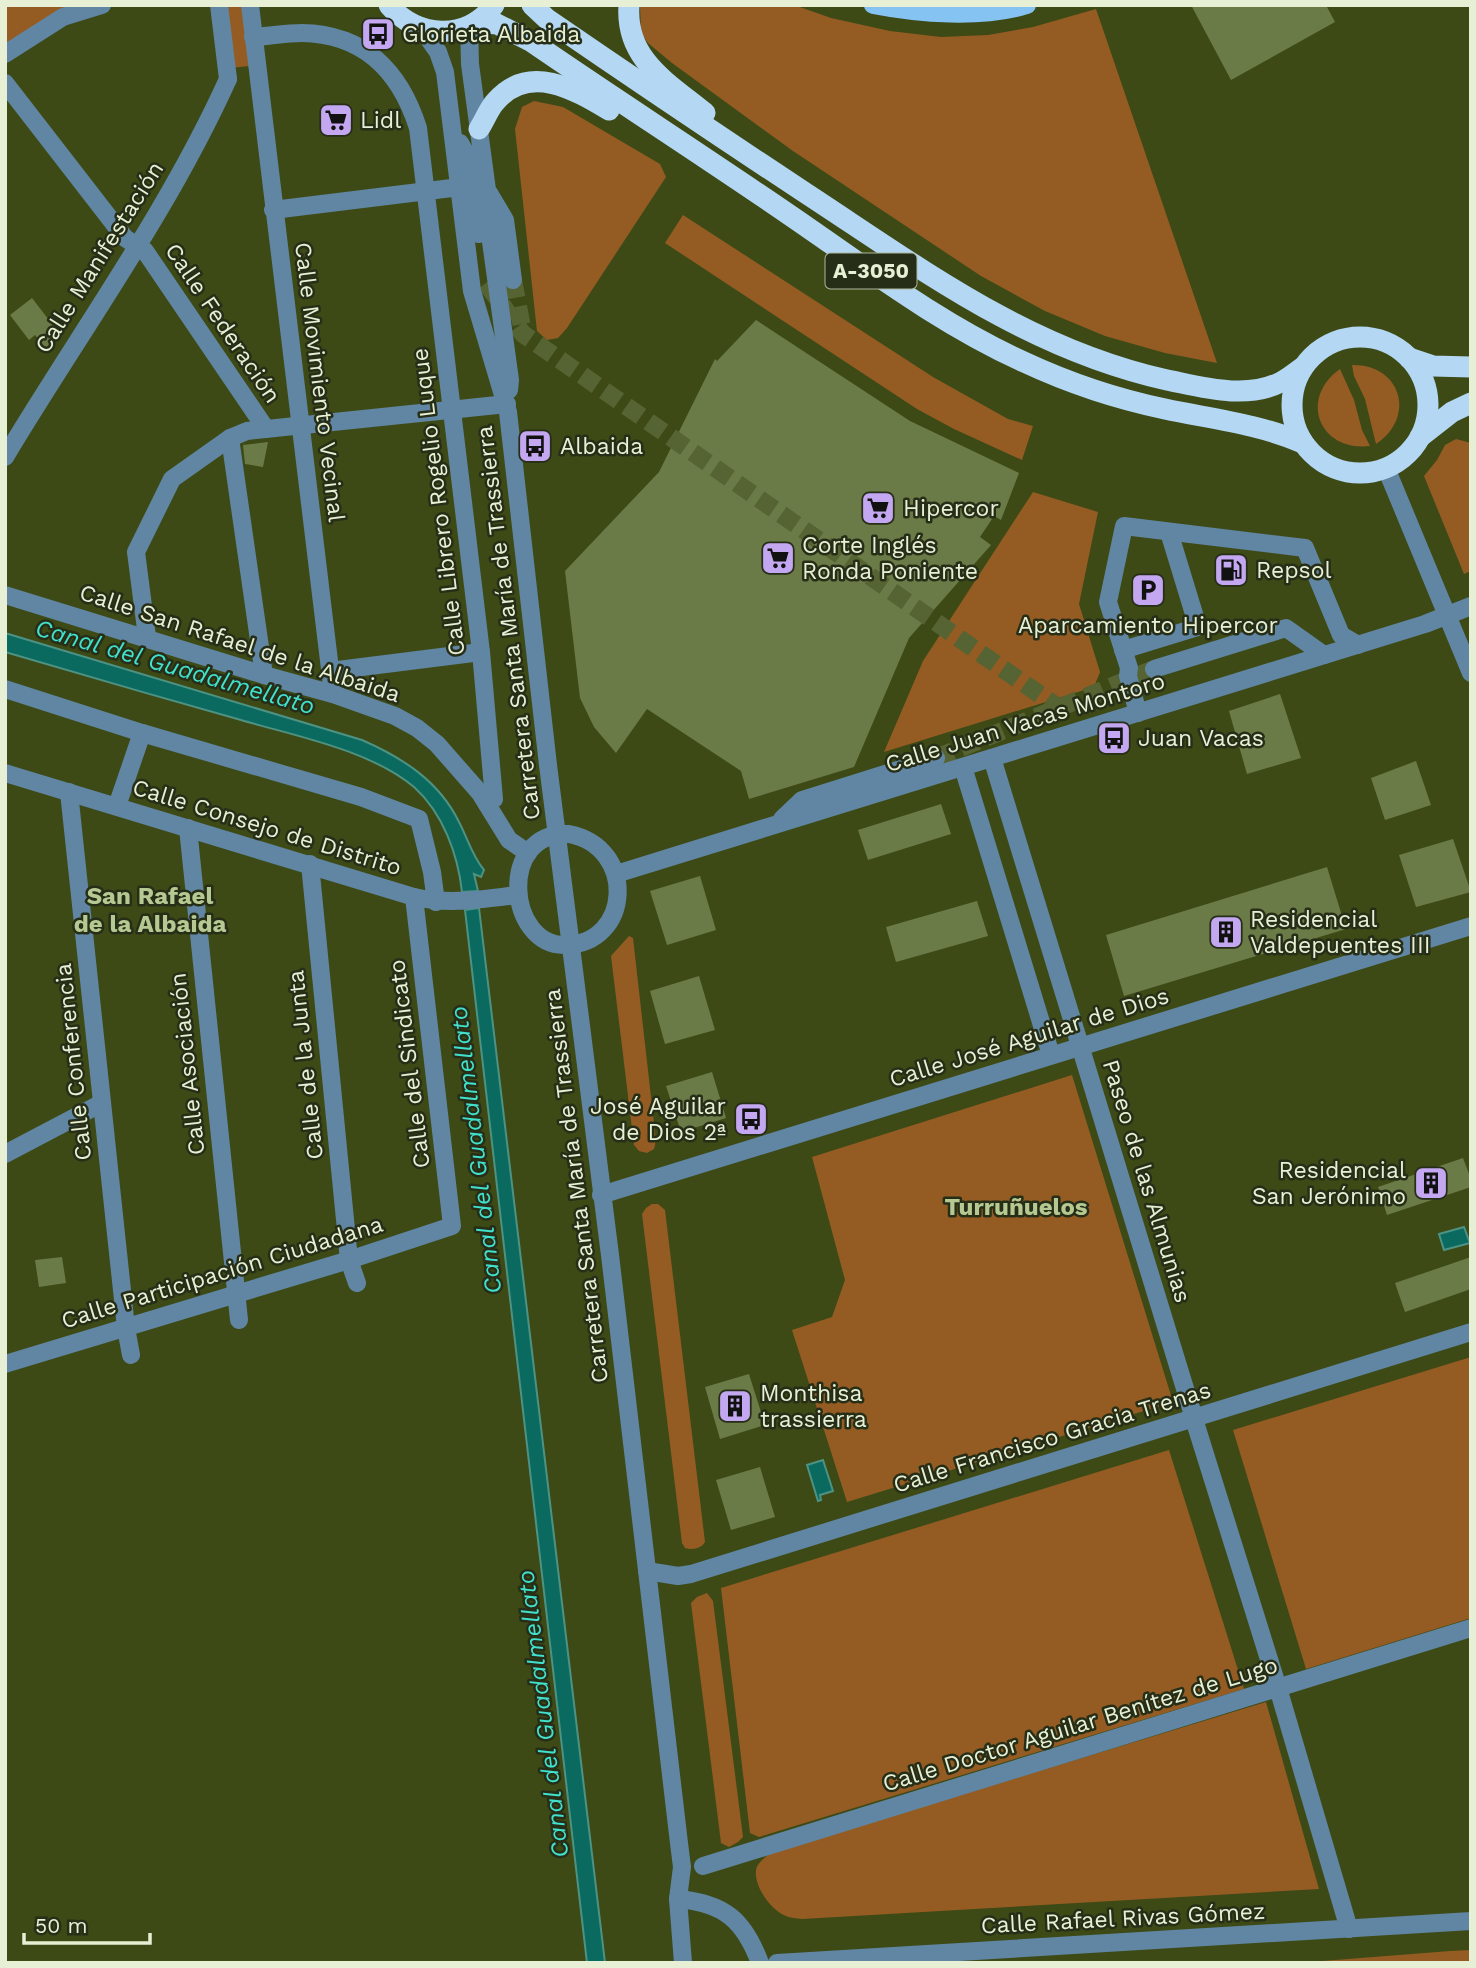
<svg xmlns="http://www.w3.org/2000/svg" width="1476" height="1968" font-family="'Work Sans',sans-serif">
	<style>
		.green { fill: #945c23 }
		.water { fill: #0b6a5f; stroke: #4d9282; stroke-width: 2 }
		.building { fill: #6b7b47 }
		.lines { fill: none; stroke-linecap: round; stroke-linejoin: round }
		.minor-tunnel { stroke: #566332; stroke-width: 18; stroke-dasharray: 18 9; stroke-linecap: butt }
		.minor { stroke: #6086a3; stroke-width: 18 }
		.major { stroke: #85c3f2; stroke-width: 18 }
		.highway { stroke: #b4d8f4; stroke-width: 21 }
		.labels { text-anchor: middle; stroke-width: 5; stroke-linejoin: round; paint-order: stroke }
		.shield { fill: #272e18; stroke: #adb69c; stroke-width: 2 }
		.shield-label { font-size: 21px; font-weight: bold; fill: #e7f0d4 }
		.poi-label { font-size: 23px; fill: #e7f0d4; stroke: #272e18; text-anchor: start }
		.street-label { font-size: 23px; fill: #e7f0d4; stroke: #272e18 }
		.water-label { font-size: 24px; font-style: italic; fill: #40e1cd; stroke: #272e18 }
		.neighbourhood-label { font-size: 24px; font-weight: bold; fill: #b7c992; stroke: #272e18 }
	</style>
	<rect width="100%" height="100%" fill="#3d4a16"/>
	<g class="green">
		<polygon points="5,5 84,5 5,46"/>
		<polygon points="221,5 242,5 249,66 230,68"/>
		<polygon points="640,5 794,5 831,18 890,31 941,37 988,35 1033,27 1096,9 1217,363 1165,353 1105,336 1045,311 981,276 793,151 672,63 648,43 641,33"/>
		<polygon points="534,101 563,107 660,164 666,177 567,328 558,338 547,340 537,331 515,129 522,107"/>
		<polygon points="683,215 933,377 1008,419 1033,426 1022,460 954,429 917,409 665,243"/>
		<path d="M1352 365C1401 364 1417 417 1376 444L1365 399 1354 376Z"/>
		<path d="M1340 369 1354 400 1362 430 1370 446C1320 452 1298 399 1340 369Z"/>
		<polygon points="1456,439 1471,443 1471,571 1464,574 1424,476 1437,460 1445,445"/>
		<polygon points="1033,492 1098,512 1079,604 1100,672 1094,687 884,752 923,661"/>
		<polygon points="629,936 633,938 656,1141 654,1149 647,1153 639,1151 634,1145 611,956"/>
		<polygon points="1072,1075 1173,1402 847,1502 792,1330 832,1317 845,1280 812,1157"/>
		<path d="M652 1204H658L665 1210 705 1542C701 1549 692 1550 685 1548L682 1543 642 1214 646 1208Z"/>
		<polygon points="1471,1357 1471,1618 1306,1669 1233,1430"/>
		<polygon points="1169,1450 1244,1689 759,1837 750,1833 721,1588"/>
		<polygon points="707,1593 713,1601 743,1837 738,1842 729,1847 721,1843 691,1603 697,1597"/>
		<path d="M1266 1702 1319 1889 802 1919C797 1918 790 1918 786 1916 771 1910 754 1887 756 1870 757 1863 765 1858 770 1853Z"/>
		<polygon points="1471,1950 1471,1963 1297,1963 1450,1951"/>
	</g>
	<g class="water">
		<path d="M5 633 362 740C403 758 439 781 459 822 468 839 472 856 484 870L481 877 474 874 478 891 462 892C458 855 443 813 414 787 370 750 295 736 241 720 162 698 84 675 5 652Z"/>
		<polygon points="479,908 605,1963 587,1963 465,910"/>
		<polygon points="1464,1227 1470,1243 1444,1250 1439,1234"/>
		<polygon points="823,1460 833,1491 820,1495 821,1500 818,1501 807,1465"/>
	</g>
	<g class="building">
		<polygon points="1191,5 1326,5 1335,22 1231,80"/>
		<polygon points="32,298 59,333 48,351 35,335 29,340 10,315"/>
		<polygon points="756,320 910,421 1019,473 1001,520 994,516 980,537 991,545 909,638 854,767 749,799 741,771 647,709 616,753 594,727 580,698 565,571 659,472 715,359 717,361"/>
		<polygon points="268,442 263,467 245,464 243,445"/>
		<polygon points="1280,694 1301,758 1247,774 1229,711"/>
		<polygon points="1416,761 1431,805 1385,820 1371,778"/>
		<polygon points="941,804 951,834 868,860 858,830"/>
		<polygon points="1453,839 1471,892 1416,907 1399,855"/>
		<polygon points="1327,867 1346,929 1124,996 1106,935"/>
		<polygon points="700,876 716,930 667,945 650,891"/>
		<polygon points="977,901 988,936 896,962 886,927"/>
		<polygon points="699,976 715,1030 665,1044 650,991"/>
		<polygon points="712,1072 726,1118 681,1132 666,1086"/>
		<polygon points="1463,1158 1471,1179 1471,1187 1387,1215 1378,1187"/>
		<polygon points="62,1257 66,1283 39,1287 35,1260"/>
		<polygon points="1471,1257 1471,1289 1405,1312 1395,1283"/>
		<polygon points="749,1374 765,1425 720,1439 705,1387"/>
		<polygon points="760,1467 775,1517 731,1530 716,1480"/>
	</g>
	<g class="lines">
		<g class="minor-tunnel">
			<polyline points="513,280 522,327"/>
			<polyline points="486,283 523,334 1059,708"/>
			<polyline points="936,758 1154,669"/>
		</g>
		<g class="minor">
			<polyline points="219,5 228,79"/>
			<polyline points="250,5 333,694"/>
			<polyline points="469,26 470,64 487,190 489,227 510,380 509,390"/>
			<polyline points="422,29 438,52 445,72 472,291 508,412 548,765 610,1255 679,1843 682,1867 678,1899 683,1963"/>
			<path d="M253 37C269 36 286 33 302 33 364 34 400 71 418 128L481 652 494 799 487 804"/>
			<polyline points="5,54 63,17 102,5"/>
			<polyline points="5,83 125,238 145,251 266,429"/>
			<polyline points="460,143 469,159 479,234"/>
			<polyline points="489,193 505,220 513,280"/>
			<polyline points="273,210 460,187"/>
			<polyline points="230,438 264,675"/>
			<path d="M5 457C80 332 168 212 228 79"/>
			<polyline points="1386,468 1471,673"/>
			<polyline points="5,595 264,675 333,694 395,716 417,728 437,744 480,793 509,840 528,853"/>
			<polyline points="147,637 136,552 172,479 230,438 247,431 507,404"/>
			<polyline points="1123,650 1198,627 1169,532"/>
			<polyline points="1154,669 1286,628 1324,655"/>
			<polyline points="330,671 481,652"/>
			<polyline points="5,689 142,733 361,797 419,819 432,872 436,902"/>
			<polyline points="1138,713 1128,676 1129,668 1108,602 1124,526 1305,548 1341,635 1358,645"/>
			<polyline points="992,758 1194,1418"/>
			<polyline points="963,767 1051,1055"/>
			<path d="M5 773 414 897C450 905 482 899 518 895"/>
			<polyline points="69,792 126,1328 131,1355"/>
			<polyline points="117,806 142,733"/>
			<polyline points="782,819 802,800 936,758"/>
			<polyline points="188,828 239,1320"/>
			<path d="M569 834C637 847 632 944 565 945 507 946 497 831 569 834Z"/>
			<polyline points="310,864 349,1260 357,1283"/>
			<polyline points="616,874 1425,624 1471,606"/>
			<polyline points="5,1154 102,1103"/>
			<polyline points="601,1195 1471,926"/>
			<polyline points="5,1364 349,1260 452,1226 414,897"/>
			<polyline points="1194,1419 1278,1688 1349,1929"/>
			<polyline points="647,1571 678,1576 691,1574 1471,1332"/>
			<polyline points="703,1866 1471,1628"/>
			<path d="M678 1899C724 1903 744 1920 760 1963"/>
			<polyline points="777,1963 1471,1921"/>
		</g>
		<path class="major" d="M873 5C919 14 982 19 1027 5"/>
		<g class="highway">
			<path d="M389 5C417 39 467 41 494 5"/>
			<path d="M532 5 547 19C633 78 719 136 807 194 923 270 1028 349 1167 380 1202 387 1246 400 1281 382 1289 378 1296 372 1303 367"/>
			<path d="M629 5C625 59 667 82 705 113"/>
			<path d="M476 22 497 24 532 42C618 101 705 157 791 216 867 268 940 324 1024 362 1069 383 1117 399 1165 409 1212 419 1259 424 1303 443"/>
			<path d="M479 129C485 120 489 108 496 101 529 63 574 89 609 110"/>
			<circle cx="1360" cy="405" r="68"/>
			<polyline points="1409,358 1433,366 1471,367"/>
			<polyline points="1420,437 1452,412 1471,403"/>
		</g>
	</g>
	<defs>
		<g id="bus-square" transform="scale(1.75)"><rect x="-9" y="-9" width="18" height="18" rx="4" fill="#c4a7f1" stroke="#272e18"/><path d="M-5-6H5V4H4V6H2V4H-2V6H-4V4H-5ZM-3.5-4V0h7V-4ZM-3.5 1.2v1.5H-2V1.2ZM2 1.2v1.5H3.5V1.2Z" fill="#111"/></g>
		<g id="supermarket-square" transform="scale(1.75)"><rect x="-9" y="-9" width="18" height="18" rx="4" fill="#c4a7f1" stroke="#272e18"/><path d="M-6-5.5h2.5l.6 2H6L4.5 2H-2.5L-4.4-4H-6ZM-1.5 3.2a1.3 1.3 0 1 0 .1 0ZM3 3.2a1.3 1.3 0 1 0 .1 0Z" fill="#111"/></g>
		<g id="fuel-square" transform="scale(1.75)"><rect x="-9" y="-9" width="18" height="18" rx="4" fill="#c4a7f1" stroke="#272e18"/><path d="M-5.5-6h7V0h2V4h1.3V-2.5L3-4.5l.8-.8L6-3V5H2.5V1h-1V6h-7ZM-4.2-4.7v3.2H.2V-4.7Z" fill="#111"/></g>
		<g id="parking-square" transform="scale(1.75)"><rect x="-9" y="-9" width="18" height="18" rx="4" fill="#c4a7f1" stroke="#272e18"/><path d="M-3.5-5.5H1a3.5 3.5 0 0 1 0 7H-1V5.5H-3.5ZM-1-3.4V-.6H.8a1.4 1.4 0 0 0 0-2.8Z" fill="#111"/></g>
		<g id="building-square" transform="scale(1.75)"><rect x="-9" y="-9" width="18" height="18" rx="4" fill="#c4a7f1" stroke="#272e18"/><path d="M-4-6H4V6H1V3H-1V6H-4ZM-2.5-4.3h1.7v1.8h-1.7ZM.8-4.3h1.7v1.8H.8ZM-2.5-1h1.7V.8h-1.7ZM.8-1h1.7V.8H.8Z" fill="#111"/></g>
	</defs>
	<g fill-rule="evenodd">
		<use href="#bus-square" x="378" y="34"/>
		<use href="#supermarket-square" x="336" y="120"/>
		<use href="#bus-square" x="535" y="446"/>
		<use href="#supermarket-square" x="878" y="508"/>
		<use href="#supermarket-square" x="778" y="558"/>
		<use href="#fuel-square" x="1231" y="570"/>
		<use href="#parking-square" x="1148" y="590"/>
		<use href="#bus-square" x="1114" y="738"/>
		<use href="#building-square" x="1226" y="932"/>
		<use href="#bus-square" x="751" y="1119"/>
		<use href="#building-square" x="1431" y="1183"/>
		<use href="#building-square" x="735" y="1406"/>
	</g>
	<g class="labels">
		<rect class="shield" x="825.5" y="253.5" width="91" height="35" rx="5"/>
		<g class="shield-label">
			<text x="871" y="278">A-3050</text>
		</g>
		<g class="poi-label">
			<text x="402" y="42">Glorieta Albaida</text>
			<text x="360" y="128">Lidl</text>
			<text x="560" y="454">Albaida</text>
			<text x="903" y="516">Hipercor</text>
			<text x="802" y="553">Corte Inglés<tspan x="802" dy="26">Ronda Poniente</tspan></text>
			<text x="1256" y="578">Repsol</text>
			<text x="1148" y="633" text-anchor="middle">Aparcamiento Hipercor</text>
			<text x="1138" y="746">Juan Vacas</text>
			<text x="1250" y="927">Residencial<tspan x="1250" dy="26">Valdepuentes III</tspan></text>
			<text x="726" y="1114" text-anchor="end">José Aguilar<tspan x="726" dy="26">de Dios 2ª</tspan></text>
			<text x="1406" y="1178" text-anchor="end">Residencial<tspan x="1406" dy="26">San Jerónimo</tspan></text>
			<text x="760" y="1401">Monthisa<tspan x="760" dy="26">trassierra</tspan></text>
		</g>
		<g class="street-label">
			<text transform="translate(99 257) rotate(-58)" y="8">Calle Manifestación</text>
			<text transform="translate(223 323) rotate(56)" y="8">Calle Federación</text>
			<text transform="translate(320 382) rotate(83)" y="8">Calle Movimiento Vecinal</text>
			<text transform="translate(438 502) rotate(-97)" y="8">Calle Librero Rogelio Luque</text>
			<text transform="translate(508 623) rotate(-97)" y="8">Carretera Santa María de Trassierra</text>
			<text transform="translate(240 643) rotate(18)" y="8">Calle San Rafael de la Albaida</text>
			<text transform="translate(1025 722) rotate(-17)" y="8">Calle Juan Vacas Montoro</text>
			<text transform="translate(267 827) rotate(17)" y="8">Calle Consejo de Distrito</text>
			<text transform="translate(1029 1037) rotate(-17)" y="8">Calle José Aguilar de Dios</text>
			<text transform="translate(73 1062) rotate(-96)" y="8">Calle Conferencia</text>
			<text transform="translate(187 1064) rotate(-96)" y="8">Calle Asociación</text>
			<text transform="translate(409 1064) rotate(-97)" y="8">Calle del Sindicato</text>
			<text transform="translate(305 1065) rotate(-96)" y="8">Calle de la Junta</text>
			<text transform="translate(1147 1181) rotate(73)" y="8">Paseo de las Almunias</text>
			<text transform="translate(576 1186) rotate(-97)" y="8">Carretera Santa María de Trassierra</text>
			<text transform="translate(222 1272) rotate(-17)" y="8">Calle Participación Ciudadana</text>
			<text transform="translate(1052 1437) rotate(-17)" y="8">Calle Francisco Gracia Trenas</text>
			<text transform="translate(1080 1724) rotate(-17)" y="8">Calle Doctor Aguilar Benítez de Lugo</text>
			<text transform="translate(1123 1918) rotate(-3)" y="8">Calle Rafael Rivas Gómez</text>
		</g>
		<g class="water-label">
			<text transform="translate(175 667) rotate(16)" y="8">Canal del Guadalmellato</text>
			<text transform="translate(476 1150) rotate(-97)" y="8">Canal del Guadalmellato</text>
			<text transform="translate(543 1714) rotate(-97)" y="8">Canal del Guadalmellato</text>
		</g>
		<g class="neighbourhood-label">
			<text x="150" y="904">San Rafael<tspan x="150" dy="28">de la Albaida</tspan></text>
			<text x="1016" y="1215">Turruñuelos</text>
		</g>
	</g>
	<rect width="1476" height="1968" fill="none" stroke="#e7f0d4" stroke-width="14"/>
	<path d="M24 1933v10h126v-10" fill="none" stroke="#e7f0d4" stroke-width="3.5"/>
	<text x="35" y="1933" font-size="21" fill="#e7f0d4" stroke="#272e18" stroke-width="5" paint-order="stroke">50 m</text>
</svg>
